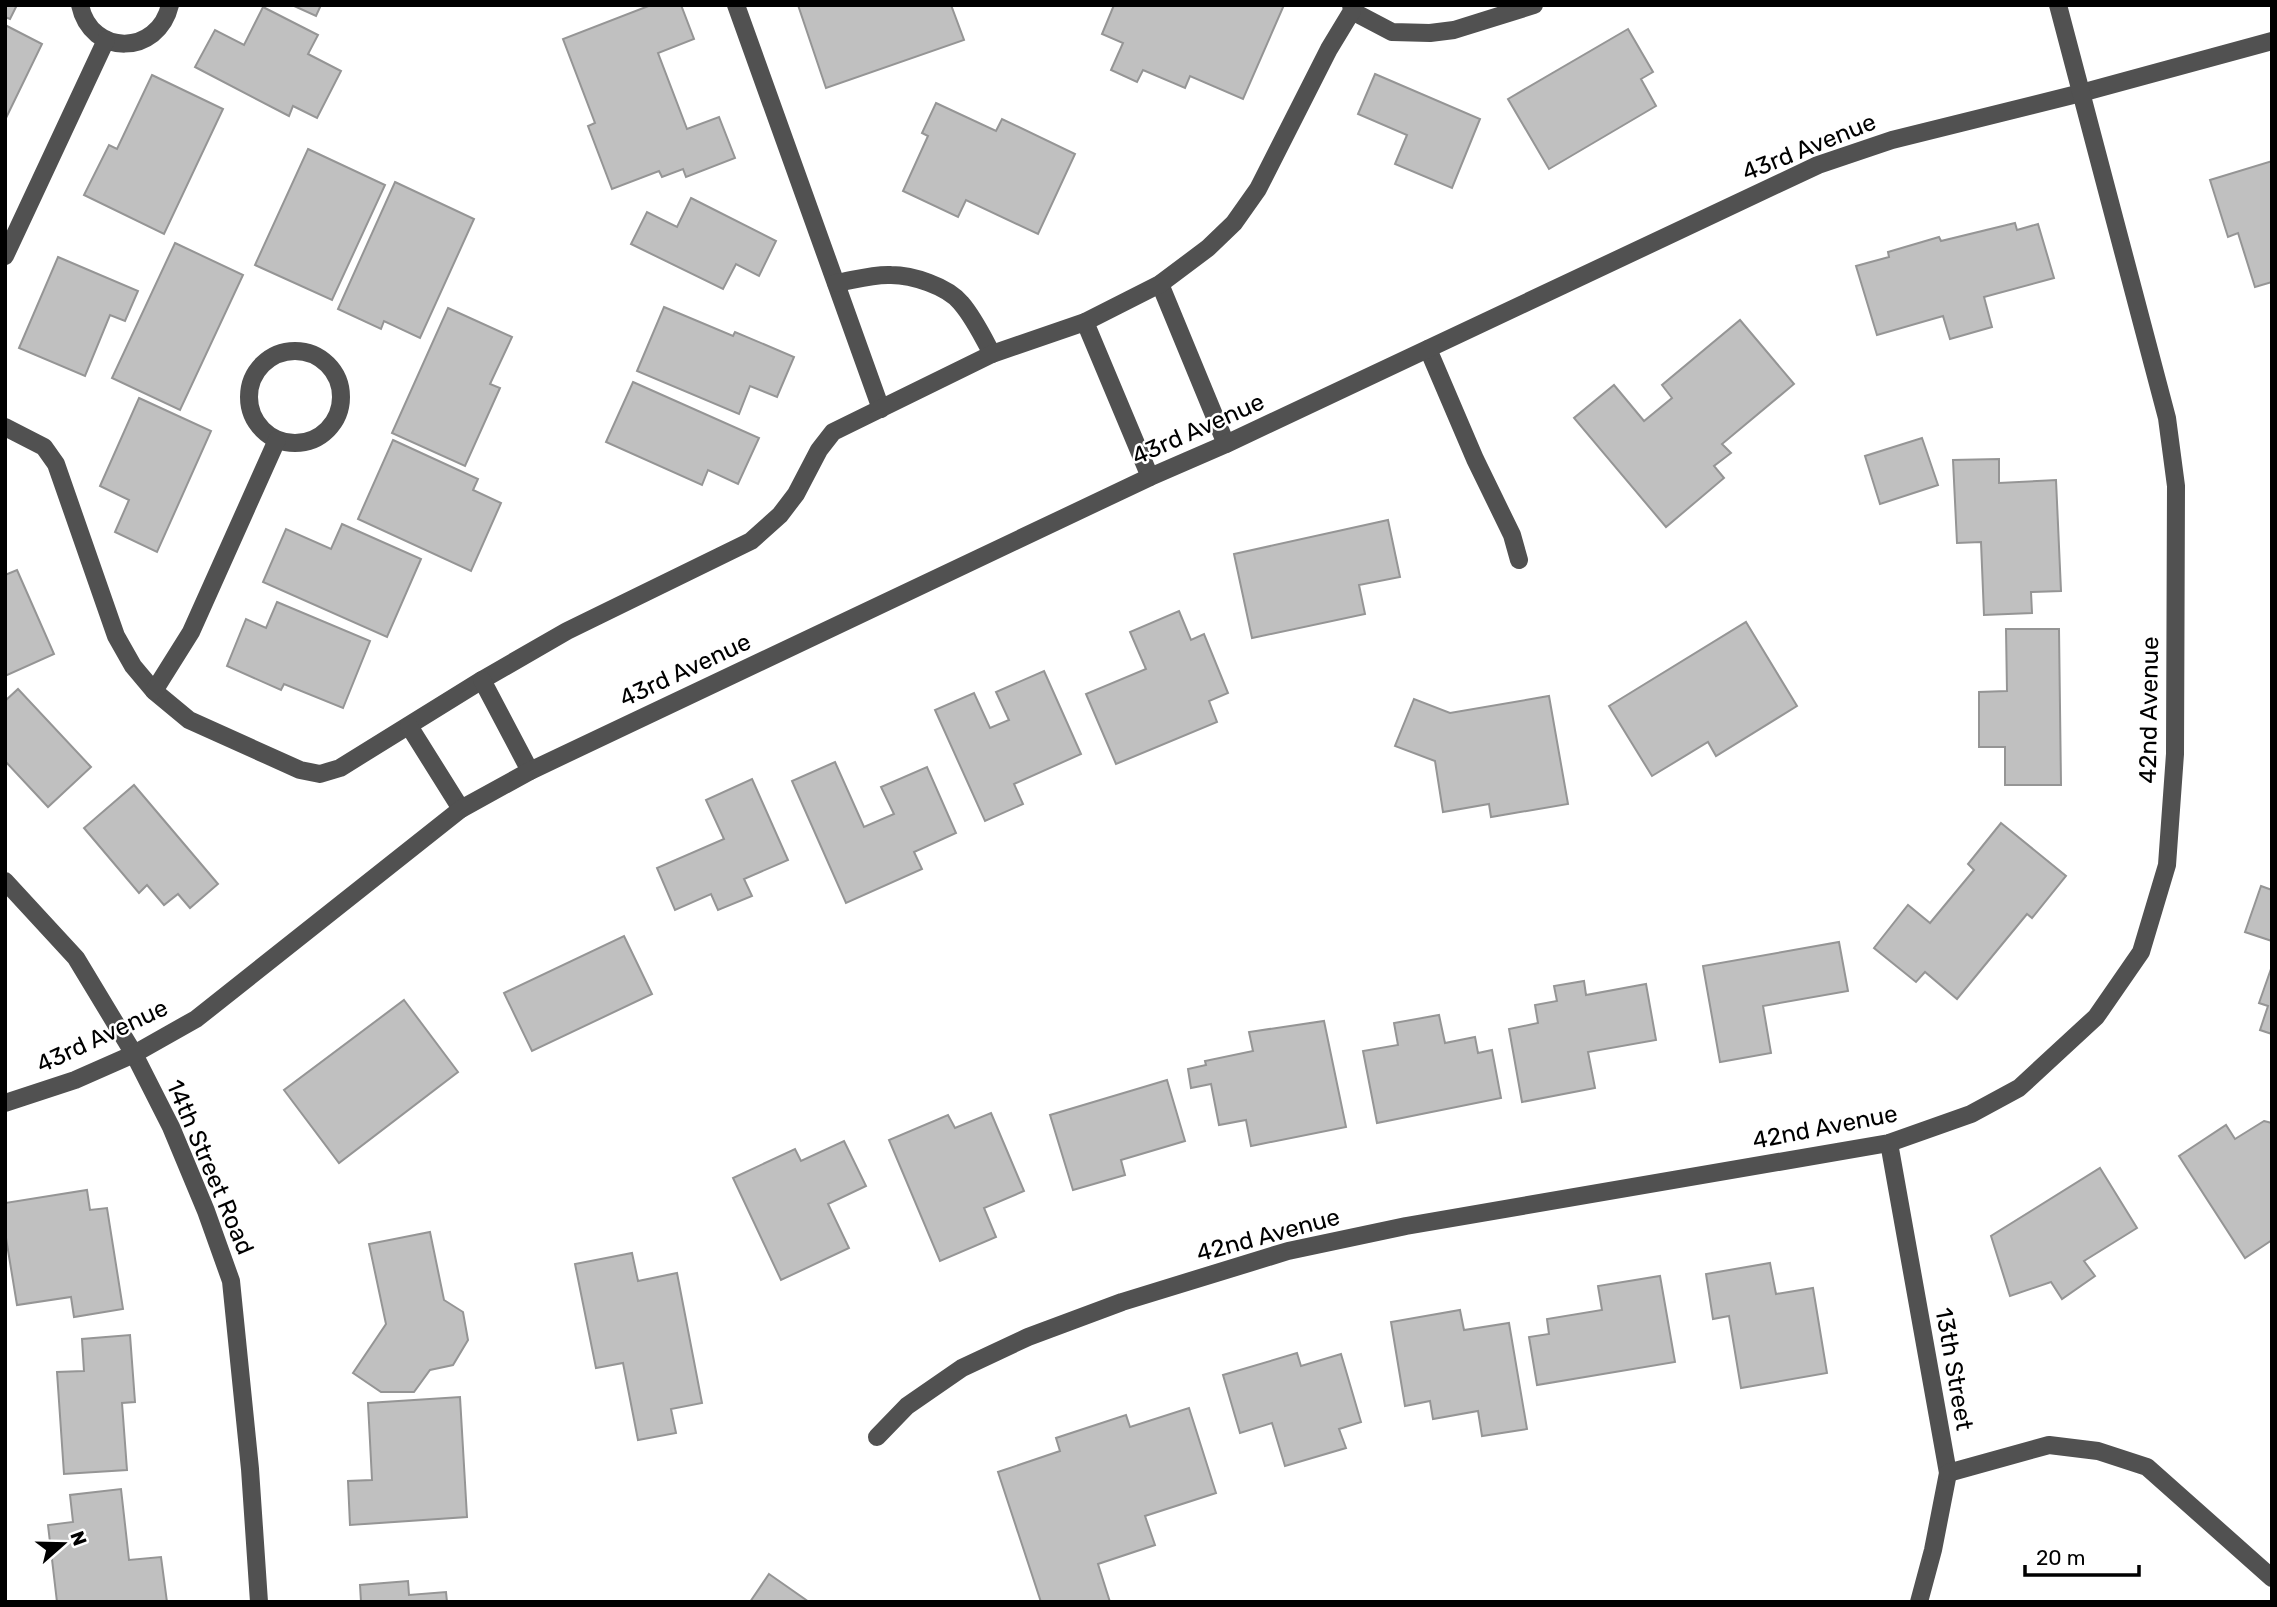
<svg xmlns="http://www.w3.org/2000/svg" width="2277" height="1607" font-family="Rubik,sans-serif">
	<style>
		.building { fill: #c0c0c0; stroke: #959595; stroke-width: 2 }
		.lines { fill: none; stroke-linecap: round; stroke-linejoin: round }
		.minor { stroke: #515151; stroke-width: 18 }
		.labels { text-anchor: middle; stroke-width: 5; stroke-linejoin: round; paint-order: stroke }
		.street-label { font-size: 24px; fill: #000; stroke: #fff }
	</style>
	<rect width="100%" height="100%" fill="#fff"/>
	<g class="building">
		<polygon points="5,5 17,5 10,19 5,17"/>
		<polygon points="292,5 321,5 316,16"/>
		<polygon points="651,5 681,5 694,39 658,53 687,129 719,117 735,158 686,177 683,169 662,177 659,171 612,189 588,126 595,123 563,39"/>
		<polygon points="798,5 951,5 964,40 826,88"/>
		<polygon points="1114,5 1284,5 1243,99 1190,76 1185,88 1143,70 1137,82 1111,70 1123,43 1102,34"/>
		<polygon points="263,7 318,35 308,54 341,71 317,118 293,106 289,116 195,67 215,30 244,45"/>
		<polygon points="5,25 42,44 6,118 5,117"/>
		<polygon points="1628,29 1653,72 1641,79 1656,106 1549,169 1508,99"/>
		<polygon points="1375,74 1480,119 1452,188 1395,164 1407,135 1358,114"/>
		<polygon points="152,75 223,109 164,234 84,195 109,145 117,149"/>
		<polygon points="936,103 996,131 1002,119 1075,154 1038,234 966,200 958,217 903,191 928,136 922,133"/>
		<polygon points="308,149 385,185 332,300 255,265"/>
		<polygon points="2272,161 2272,282 2255,287 2238,233 2228,237 2210,180"/>
		<polygon points="395,182 474,219 420,338 384,321 381,329 338,309"/>
		<polygon points="691,198 776,241 759,276 736,264 723,289 631,244 647,212 677,227"/>
		<polygon points="2015,223 2017,230 2038,224 2054,278 1984,297 1992,327 1950,339 1943,316 1877,335 1856,266 1889,257 1888,252 1939,237 1941,241"/>
		<polygon points="175,243 243,275 180,410 112,378"/>
		<polygon points="58,257 138,291 125,321 110,315 85,376 19,348"/>
		<polygon points="664,307 733,336 735,332 794,357 777,397 750,386 739,414 637,371"/>
		<polygon points="448,308 512,337 490,384 500,388 465,466 392,433"/>
		<polygon points="1740,320 1794,384 1722,444 1731,453 1714,466 1724,478 1666,527 1574,418 1614,385 1644,421 1672,398 1662,385"/>
		<polygon points="633,382 759,438 738,484 708,470 702,485 606,442"/>
		<polygon points="139,398 211,431 157,552 115,532 129,500 100,486"/>
		<polygon points="1922,438 1938,485 1880,504 1865,456"/>
		<polygon points="393,440 478,479 473,490 501,503 471,571 358,519"/>
		<polygon points="1999,459 1999,483 2056,480 2061,591 2031,592 2032,613 1984,615 1981,542 1957,543 1953,460"/>
		<polygon points="1388,520 1400,577 1359,585 1365,614 1252,638 1234,554"/>
		<polygon points="342,524 421,559 387,637 263,582 286,529 331,549"/>
		<polygon points="17,570 54,654 5,676 5,575"/>
		<polygon points="277,602 370,641 343,708 284,684 281,690 227,666 246,619 266,628"/>
		<polygon points="1179,611 1191,640 1204,634 1228,693 1209,701 1217,722 1116,764 1086,694 1146,669 1130,632"/>
		<polygon points="1746,622 1797,706 1716,756 1708,742 1652,776 1609,706"/>
		<polygon points="2006,629 2059,629 2061,785 2005,785 2005,747 1979,747 1979,692 2007,691"/>
		<polygon points="1044,671 1081,754 1014,784 1023,804 985,821 935,710 974,693 990,728 1009,720 996,692"/>
		<polygon points="18,689 91,767 48,807 5,761 5,701"/>
		<polygon points="1549,696 1568,804 1491,817 1489,804 1443,812 1435,761 1395,746 1414,699 1450,713"/>
		<polygon points="835,762 864,827 894,814 881,787 927,767 956,833 914,852 922,869 846,903 792,781"/>
		<polygon points="752,779 788,860 744,879 752,896 718,910 711,894 675,910 657,868 724,839 706,800"/>
		<polygon points="134,785 218,884 190,908 178,894 164,905 147,885 139,893 84,828"/>
		<polygon points="2001,823 2066,876 2032,918 2027,914 1957,999 1925,972 1916,982 1874,948 1908,905 1930,923 1974,870 1968,864"/>
		<polygon points="2261,886 2272,890 2272,941 2245,932"/>
		<polygon points="624,936 652,994 532,1051 504,993"/>
		<polygon points="1839,942 1848,991 1763,1006 1771,1053 1720,1062 1703,966"/>
		<polygon points="2272,966 2272,1034 2260,1030 2268,1006 2259,1003"/>
		<polygon points="1584,981 1586,995 1646,984 1656,1040 1588,1052 1595,1088 1522,1102 1509,1029 1538,1023 1535,1005 1557,1001 1554,986"/>
		<polygon points="404,1000 458,1072 339,1163 284,1090"/>
		<polygon points="1439,1015 1445,1043 1475,1037 1478,1053 1492,1050 1501,1098 1377,1123 1363,1051 1398,1045 1394,1023"/>
		<polygon points="1324,1021 1346,1127 1251,1146 1246,1120 1219,1125 1211,1084 1191,1088 1188,1069 1206,1065 1205,1061 1253,1051 1249,1032"/>
		<polygon points="1167,1080 1185,1141 1121,1160 1125,1175 1073,1190 1050,1115"/>
		<polygon points="991,1113 1024,1191 984,1208 996,1237 940,1261 889,1140 948,1115 955,1128"/>
		<polygon points="2264,1121 2272,1123 2272,1240 2245,1258 2179,1156 2226,1125 2235,1139"/>
		<polygon points="844,1141 866,1186 828,1204 849,1248 781,1280 733,1178 795,1149 801,1161"/>
		<polygon points="2100,1168 2137,1228 2084,1261 2095,1276 2062,1299 2051,1282 2010,1296 1991,1236"/>
		<polygon points="87,1190 90,1210 107,1208 123,1309 74,1317 71,1297 17,1305 5,1232 5,1203"/>
		<polygon points="430,1232 444,1300 463,1312 468,1340 453,1365 430,1370 414,1392 381,1392 353,1373 386,1324 369,1244"/>
		<polygon points="632,1253 638,1281 677,1273 702,1403 671,1409 676,1433 638,1440 623,1363 596,1368 575,1264"/>
		<polygon points="1770,1263 1776,1294 1813,1288 1827,1373 1741,1388 1729,1316 1713,1319 1706,1274"/>
		<polygon points="1660,1276 1675,1362 1537,1385 1529,1337 1549,1334 1547,1319 1602,1310 1598,1286"/>
		<polygon points="1460,1310 1464,1330 1509,1323 1527,1429 1482,1436 1478,1411 1433,1419 1430,1401 1405,1406 1391,1322"/>
		<polygon points="130,1335 135,1402 122,1403 127,1470 64,1474 57,1372 84,1371 82,1339"/>
		<polygon points="1297,1353 1301,1366 1341,1354 1361,1422 1339,1429 1346,1448 1285,1466 1272,1423 1240,1433 1223,1375"/>
		<polygon points="460,1397 467,1517 350,1525 348,1481 372,1480 368,1403"/>
		<polygon points="1189,1408 1216,1493 1145,1516 1155,1545 1098,1564 1110,1602 1041,1602 998,1472 1060,1451 1056,1438 1126,1415 1130,1427"/>
		<polygon points="121,1489 129,1560 161,1557 167,1602 57,1602 48,1525 73,1522 70,1495"/>
		<polygon points="769,1574 809,1602 750,1602"/>
		<polygon points="408,1581 409,1595 446,1592 447,1602 361,1602 360,1585"/>
	</g>
	<g class="lines">
		<g class="minor">
			<path d="M80 5C91 57 158 56 170 5"/>
			<polyline points="736,5 881,409"/>
			<polyline points="1352,11 1392,32 1430,33 1454,30 1534,5"/>
			<polyline points="5,256 106,40"/>
			<path d="M836 283C854 280 873 274 891 275 912 275 947 286 961 303 974 318 983 337 992 354"/>
			<polyline points="1160,284 1226,444"/>
			<polyline points="1085,322 1150,477"/>
			<polyline points="1428,349 1475,459 1512,535 1519,560"/>
			<circle cx="295" cy="397" r="46"/>
			<polyline points="5,427 44,447 56,464 116,636 133,666 154,691 189,720 300,770 320,774 340,768 482,680 567,631 751,541 780,515 796,494 819,450 833,432 992,354 1085,322 1160,284 1208,248 1234,223 1258,189 1329,49 1352,11 1351,5"/>
			<polyline points="482,680 530,771"/>
			<polyline points="154,691 191,632 277,440"/>
			<polyline points="409,726 461,809"/>
			<polyline points="5,881 76,958 134,1054 171,1127 206,1211 231,1281 250,1469 259,1602"/>
			<polyline points="5,1103 75,1080 134,1054 196,1019 461,809 530,771 1150,477 1226,444 1818,165 1892,140 2081,93 2272,41"/>
			<polyline points="1889,1143 1948,1473 1933,1550 1919,1602"/>
			<polyline points="877,1437 907,1406 962,1368 1028,1337 1122,1302 1288,1251 1406,1226 1889,1143 1971,1114 2019,1088 2096,1017 2141,952 2167,865 2175,754 2176,486 2167,418 2058,5"/>
			<polyline points="1948,1473 2049,1445 2098,1451 2147,1467 2272,1578"/>
		</g>
	</g>
	<g class="labels">
		<g class="street-label">
			<text transform="translate(1809 147) rotate(-22)" y="8">43rd Avenue</text>
			<text transform="translate(1198 429) rotate(-24)" y="8">43rd Avenue</text>
			<text transform="translate(685 670) rotate(-25)" y="8">43rd Avenue</text>
			<text transform="translate(2149 710) rotate(-89)" y="8">42nd Avenue</text>
			<text transform="translate(102 1036) rotate(-25)" y="8">43rd Avenue</text>
			<text transform="translate(1825 1127) rotate(-11)" y="8">42nd Avenue</text>
			<text transform="translate(210 1167) rotate(67)" y="8">14th Street Road</text>
			<text transform="translate(1268 1235) rotate(-15)" y="8">42nd Avenue</text>
			<text transform="translate(1954 1369) rotate(80)" y="8">13th Street</text>
		</g>
	</g>
	<rect width="2277" height="1607" fill="none" stroke="#000000" stroke-width="14"/>
	<g transform="translate(63 1544) rotate(70)" stroke="#ffffff" stroke-width="5" paint-order="stroke">
	<path d="M0-5L12 26L0 18L-12 26Z" fill="#000000"/>
	<text y="-10" font-size="19" font-weight="bold" text-anchor="middle" fill="#000000">N</text>
	</g>
	<path d="M2025 1565v10h114v-10" fill="none" stroke="#000000" stroke-width="3.5"/>
	<text x="2036" y="1565" font-size="21" fill="#000000" stroke="#ffffff" stroke-width="5" paint-order="stroke">20 m</text>
</svg>
